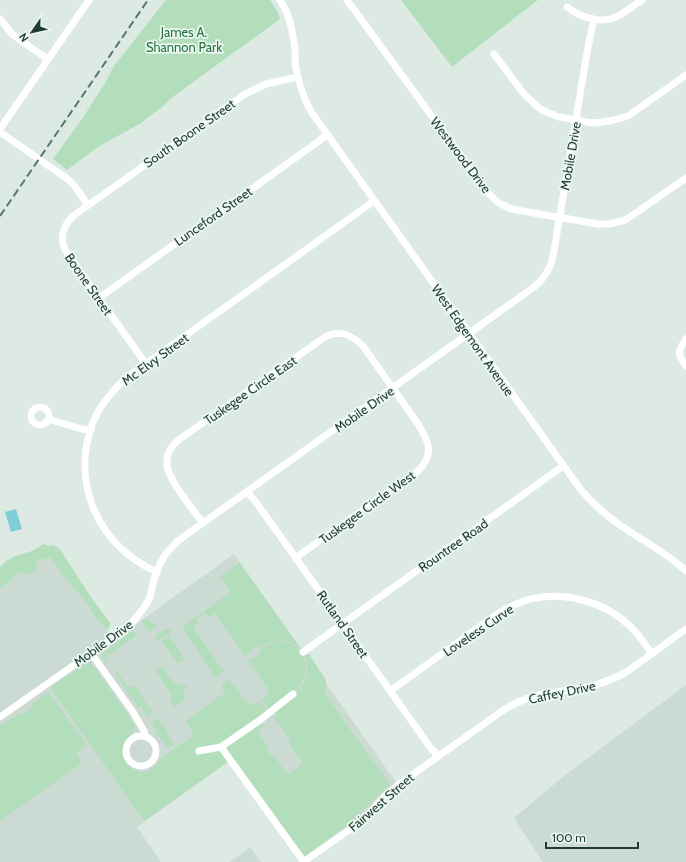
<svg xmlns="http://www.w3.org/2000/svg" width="686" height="862" font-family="Cabin,sans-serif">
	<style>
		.built { fill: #cbdad2 }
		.green { fill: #b3debc }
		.water { fill: #7fcdd5 }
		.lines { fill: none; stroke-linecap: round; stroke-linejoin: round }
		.minor { stroke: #fff; stroke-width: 7 }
		.rail { stroke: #57776c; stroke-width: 2; stroke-dasharray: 8 4; stroke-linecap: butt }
		.labels { text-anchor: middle; stroke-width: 3.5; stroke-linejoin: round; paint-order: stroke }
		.park-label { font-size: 13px; fill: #24753f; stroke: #edf7f1 }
		.street-label { font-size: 13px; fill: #1d3b31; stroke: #edf7f1 }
	</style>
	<rect width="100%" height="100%" fill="#ddeae3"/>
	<g class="built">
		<polygon points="234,554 398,785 304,862 230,761 137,827 161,862 0,862 0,588 11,581 15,574 22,571 25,574 36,562 43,559 51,558 62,574 87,604 99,622 106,629 114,640"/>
		<polygon points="686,685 686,862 543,862 514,818 563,777"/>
		<polygon points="250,847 261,862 230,862"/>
	</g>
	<g class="green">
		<polygon points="166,0 270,0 277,11 280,19 174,96 162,107 141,123 98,147 67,170 53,159 82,119 105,83 114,66"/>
		<polygon points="401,0 538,0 452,67"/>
		<polygon points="44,544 49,546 53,545 59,548 93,600 110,623 109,629 106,629 99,622 87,604 62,574 51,558 43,559 36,562 37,568 31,574 25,574 22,571 15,574 11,581 0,588 0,567 6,561 15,556 32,551"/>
		<path d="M240 563 303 652C290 638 276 637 260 648H259L257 646 250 650V652L245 656 215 613 208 617 205 613 197 619 199 623 193 627 224 672 215 678 183 629V626L231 592 220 576Z"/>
		<path d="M143 620 148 621 156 625V627C149 635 145 629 142 621Z"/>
		<path d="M166 629H169L172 631 156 642C153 635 161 632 166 629Z"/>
		<polygon points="132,631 136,633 137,635 105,658 108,661 107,663 102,657 103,653"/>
		<polygon points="169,636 185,659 178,664 162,641"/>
		<path d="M279 641C285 642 292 644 296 647 308 657 309 676 299 686 290 695 278 702 268 709L262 699 269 694 266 690 268 688 248 661 261 653 260 650 272 643Z"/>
		<path d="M309 654 326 680 325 693 351 731 390 784 351 822 307 855 304 856 233 758 144 821 50 687 90 661 135 725C136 737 120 742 123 755 123 757 125 759 126 760 131 770 141 775 151 769 157 767 158 762 162 758 171 750 184 742 194 735L186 721 225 692 221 685 229 679 247 703 250 702 253 706 260 701 269 715 260 720 264 726 258 732 269 748 267 750 273 758 275 757 288 775 303 763 289 743 291 741 274 717 277 715 274 712 297 696 294 692C308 683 310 671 305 656Z"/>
		<path d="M162 666C169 676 173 687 187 685L188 687 182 692 186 698 174 707 169 701 173 697 156 671Z"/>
		<polygon points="123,668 124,669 118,673 128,688 134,685 153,713 148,717 141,707 139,708 115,674"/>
		<polygon points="48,692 87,745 76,753 82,763 0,821 0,726 18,714 25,713 31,709 33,703"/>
		<polygon points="158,718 168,733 167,734 174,744 169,748 167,748 156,732 157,731 152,722"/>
	</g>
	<polygon class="water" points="16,509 22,529 11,532 5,512"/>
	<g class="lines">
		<g class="minor">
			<path d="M280 0C290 15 293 33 295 50 295 57 295 63 296 69 299 85 304 99 312 113L581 490C589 499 598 508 608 516 632 536 663 549 686 571"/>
			<polyline points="347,0 485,189 490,195 499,203 511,209 598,224 610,224 625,220 630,217 686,178"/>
			<path d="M567 7C580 17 601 25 618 16 626 12 634 5 642 0"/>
			<polyline points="0,19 12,34 40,54 48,59"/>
			<polyline points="494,54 524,94 538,107 544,111 559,117 587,122 595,123 610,121 628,116 686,75"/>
			<polyline points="0,129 89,0"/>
			<polyline points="0,132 69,180 77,189 88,205"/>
			<polyline points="99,298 319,141 327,134"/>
			<path d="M686 339C677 352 677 353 686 366"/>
			<path d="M146 364 67 253C59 240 62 227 73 216L245 94 266 84 298 77"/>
			<circle cx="40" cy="416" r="9"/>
			<polyline points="48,419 81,429 91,430"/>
			<polyline points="247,492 256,502 430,747 438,756"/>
			<path d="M203 523C196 514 189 505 183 496 170 478 157 460 177 441L325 337C340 329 352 335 363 346L418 424C429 442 435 454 418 471L305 551 296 558"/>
			<path d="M157 572C98 546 70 483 93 422 100 405 113 390 126 378L374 201"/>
			<polyline points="303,652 563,466"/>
			<polyline points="91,653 133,712 144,731 146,737"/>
			<path d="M390 691 499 613C508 608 517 603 527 600 563 590 604 601 631 627 639 635 645 644 652 654"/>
			<path d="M0 717 124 630C134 621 142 612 148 601 152 594 152 587 154 579 160 561 165 553 179 540L534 287C544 279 550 270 553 257L588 47 594 19"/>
			<circle cx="141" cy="751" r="15"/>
			<polyline points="221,747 304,862"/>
			<polyline points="199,751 221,747 260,720 293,694"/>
			<path d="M303 862 362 821C370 814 376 805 383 798 388 793 393 790 398 785L502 711C513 704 524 699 536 696 553 691 571 691 588 687 601 684 613 679 625 673L686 629"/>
		</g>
		<polyline class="rail" points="0,216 148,0"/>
	</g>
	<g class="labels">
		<g class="park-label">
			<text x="184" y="37">James A.<tspan x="184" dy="15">Shannon Park</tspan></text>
		</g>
		<g class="street-label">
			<text transform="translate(189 133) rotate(-35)" y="5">South Boone Street</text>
			<text transform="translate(461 155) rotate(53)" y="5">Westwood Drive</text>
			<text transform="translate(570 156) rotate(-80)" y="5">Mobile Drive</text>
			<text transform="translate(213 216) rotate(-35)" y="5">Lunceford Street</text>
			<text transform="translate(89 284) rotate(55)" y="5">Boone Street</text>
			<text transform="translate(473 340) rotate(55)" y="5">West Edgemont Avenue</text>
			<text transform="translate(155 359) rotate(-36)" y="5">Mc Elvy Street</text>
			<text transform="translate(250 390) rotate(-35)" y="5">Tuskegee Circle East</text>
			<text transform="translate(364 409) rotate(-35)" y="5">Mobile Drive</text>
			<text transform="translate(367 507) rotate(-36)" y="5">Tuskegee Circle West</text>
			<text transform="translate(453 545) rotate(-35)" y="5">Rountree Road</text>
			<text transform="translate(343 624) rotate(55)" y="5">Rutland Street</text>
			<text transform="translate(478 630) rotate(-34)" y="5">Loveless Curve</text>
			<text transform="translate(103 643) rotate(-36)" y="5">Mobile Drive</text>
			<text transform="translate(562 692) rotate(-12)" y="5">Caffey Drive</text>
			<text transform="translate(381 802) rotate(-41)" y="5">Fairwest Street</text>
		</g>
	</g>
	<g transform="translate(32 32) rotate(236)" stroke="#edf7f1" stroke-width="3" paint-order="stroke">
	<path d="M0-3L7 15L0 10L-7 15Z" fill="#1d3b31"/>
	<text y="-6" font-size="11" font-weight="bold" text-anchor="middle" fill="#1d3b31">N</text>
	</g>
	<path d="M546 842v6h92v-6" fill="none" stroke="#1d3b31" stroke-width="2"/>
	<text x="552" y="842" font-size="12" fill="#1d3b31" stroke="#edf7f1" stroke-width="3" paint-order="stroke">100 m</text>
</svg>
